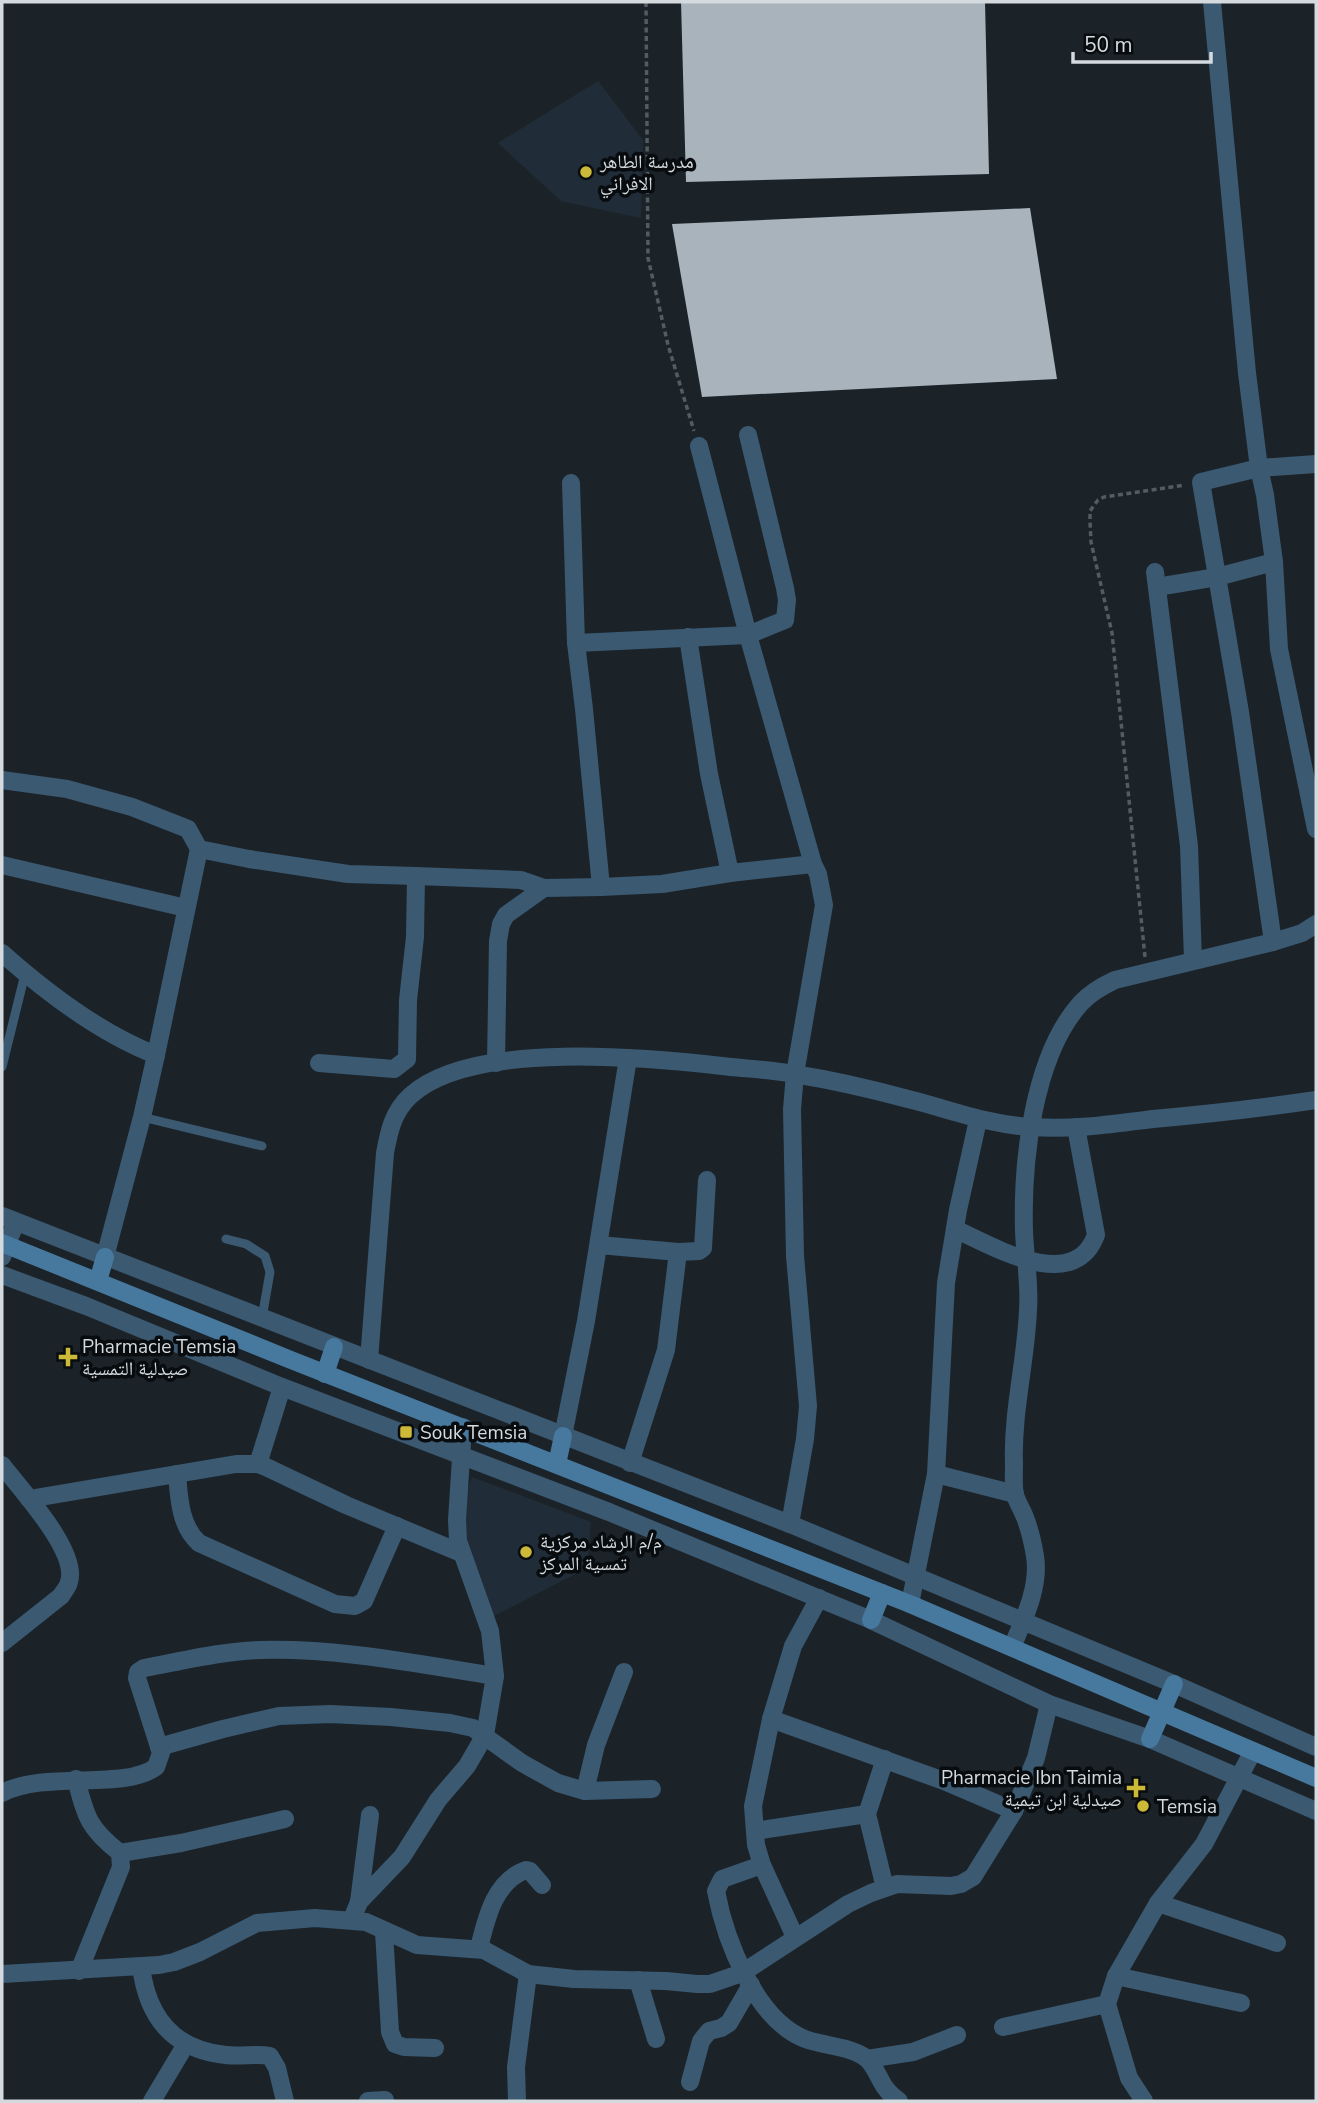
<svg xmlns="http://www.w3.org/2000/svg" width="1318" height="2103" font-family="'Nunito Sans','Noto Naskh Arabic',sans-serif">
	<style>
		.built { fill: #202d38 }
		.building { fill: #a9b3bc }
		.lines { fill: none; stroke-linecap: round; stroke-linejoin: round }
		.path { stroke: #545b61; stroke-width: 3.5; stroke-dasharray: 5 3.5; stroke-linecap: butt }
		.service { stroke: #3b5971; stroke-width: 9 }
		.minor { stroke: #3b5971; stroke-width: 18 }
		.secondary { stroke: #47789e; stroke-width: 18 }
		.poi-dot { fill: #cdb938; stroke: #080c0f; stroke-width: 2.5 }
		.labels { text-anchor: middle; stroke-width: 7; stroke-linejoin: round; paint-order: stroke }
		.poi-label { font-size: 19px; fill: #d4dade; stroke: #080c0f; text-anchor: start }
	</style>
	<rect width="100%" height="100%" fill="#1b2329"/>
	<g class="built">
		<polygon points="598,81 643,140 641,218 561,201 498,143"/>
		<polygon points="472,1477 591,1522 587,1568 486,1620 458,1535 462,1506"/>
	</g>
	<g class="building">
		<polygon points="681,2 985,2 989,174 686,182"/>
		<polygon points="1030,208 1057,379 702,397 672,224"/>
	</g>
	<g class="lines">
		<g class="path">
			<polyline points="646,2 648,258 668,345 694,431"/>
			<polyline points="1145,957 1112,633 1091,542 1090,521 1090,511 1098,500 1104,497 1185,485"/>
		</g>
		<g class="service">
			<polyline points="2,1067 25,974"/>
			<polyline points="142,1117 262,1146"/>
			<polyline points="226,1239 246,1244 265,1256 270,1272 262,1318"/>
		</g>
		<g class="minor">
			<polyline points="1212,2 1247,373 1259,468 1265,495 1274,562 1279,649 1316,829"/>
			<polyline points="699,446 748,635 813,864 818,874 824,905 795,1074 792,1109 795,1256 808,1406 805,1439 790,1524"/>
			<polyline points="571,483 576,643 748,635 785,620 787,600 785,588 748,435"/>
			<polyline points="1155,572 1189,846 1193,960"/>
			<polyline points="1157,587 1217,577 1274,562"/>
			<polyline points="688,637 709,774 730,873 813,864"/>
			<polyline points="2,780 67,789 132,807 188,829 199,849 249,859 348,874 416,876 415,937 408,1000 407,1059 394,1069 319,1063"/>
			<polyline points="2,865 186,908"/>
			<polyline points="416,876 521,880 544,888"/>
			<polyline points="601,887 662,884 730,873"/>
			<polyline points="1273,942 1240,712 1201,482 1259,468 1316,464"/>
			<path d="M2 953C47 993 99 1033 156 1055L142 1117 105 1257"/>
			<polyline points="156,1055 199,849"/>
			<polyline points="496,1063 498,941 501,924 506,915 544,888 601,887 584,709 576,643"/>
			<polyline points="2,1216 790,1524 1174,1684 1316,1747"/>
			<path d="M955 1229C992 1246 1074 1295 1096 1235L1076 1127"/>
			<polyline points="599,1245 678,1252 666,1350 630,1463"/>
			<polyline points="678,1252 699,1251 703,1248 707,1180"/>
			<polyline points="2,1257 16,1222"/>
			<polyline points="2,1275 86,1306 282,1387 609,1512 871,1620 1049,1704 1150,1739 1316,1811"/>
			<path d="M369 1360 385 1153C389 1131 393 1112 410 1096 471 1039 652 1058 731 1067 752 1069 773 1070 794 1074 832 1080 871 1089 908 1099 949 1109 988 1125 1032 1127 1072 1130 1113 1124 1153 1119 1208 1114 1262 1108 1316 1100"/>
			<polyline points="563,1436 586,1321 628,1058"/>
			<polyline points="258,1464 282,1387"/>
			<path d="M2 1465C20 1489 79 1551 69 1582 68 1587 64 1591 61 1596L2 1643"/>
			<path d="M177 1474C179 1498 180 1526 199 1543L335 1604 355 1606 364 1601 397 1526"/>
			<polyline points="936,1474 1015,1494"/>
			<polyline points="29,1499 236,1464 258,1464 266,1467 346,1505 461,1553"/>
			<polyline points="910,1604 936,1474 946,1283 958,1210 978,1120"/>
			<path d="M1012 1647C1024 1619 1040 1587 1035 1556 1033 1544 1030 1531 1026 1520 1023 1511 1018 1504 1015 1495 1013 1486 1014 1474 1014 1464 1012 1413 1026 1361 1028 1310 1030 1284 1025 1258 1024 1231 1022 1162 1033 1057 1080 1004 1090 993 1102 986 1115 980L1273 942 1302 933 1316 924"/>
			<polyline points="771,1719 944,1781 1014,1811"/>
			<polyline points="159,1747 223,1729 279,1716 330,1714 391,1717 450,1723 473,1728 522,1763 558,1783 585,1791 652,1789"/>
			<polyline points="885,1759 867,1814 885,1888"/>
			<path d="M76 1779C86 1817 88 1828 120 1853L121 1867 79 1971"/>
			<polyline points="585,1791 596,1745 624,1672"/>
			<path d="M2 1793C47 1770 123 1791 156 1767L161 1753 137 1678 138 1672 144 1668C182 1661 222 1651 261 1650 339 1648 418 1664 495 1676"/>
			<polyline points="755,1831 867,1814"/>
			<polyline points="120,1853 181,1843 285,1819"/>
			<path d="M762 1865 722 1879 716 1891C725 1939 755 2019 805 2039 823 2046 850 2046 866 2058 876 2066 879 2081 887 2090 890 2094 895 2098 899 2101"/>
			<polyline points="359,1902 370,1815"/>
			<polyline points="1158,1903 1277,1943"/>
			<polyline points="352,1919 359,1902 402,1857 438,1800 467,1766 485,1735 495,1676 490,1631 458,1541 457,1520 463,1427"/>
			<polyline points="384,1932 390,2032 395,2044 404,2047 435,2048"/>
			<polyline points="795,1937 762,1865 756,1845 753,1806 771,1719 793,1646 819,1598"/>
			<path d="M479 1948C486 1920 494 1881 526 1870L530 1871 542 1885"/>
			<path d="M141 1966C147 2017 173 2050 226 2055 241 2057 256 2053 270 2056L277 2068 285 2101"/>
			<polyline points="2,1974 159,1965 174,1962 200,1952 257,1923 315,1918 366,1922 417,1945 484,1950 528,1974 574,1979 666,1981 697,1984 710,1984 742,1973 848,1904 871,1893 897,1884 951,1886 961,1884 973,1877 1014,1811 1036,1758 1049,1704"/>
			<polyline points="1116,1976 1241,2003"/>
			<polyline points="638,1980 656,2039"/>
			<polyline points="1003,2027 1107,2004"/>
			<polyline points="867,2059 913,2052 957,2035"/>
			<polyline points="690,2082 701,2041 709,2031 721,2028 729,2023 751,1985"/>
			<polyline points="152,2101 186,2044"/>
			<polyline points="368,2101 385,2100"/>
			<polyline points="517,2101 516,2067 528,1974"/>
			<polyline points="1144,2101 1129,2078 1107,2004 1116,1976 1158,1903 1204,1844 1253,1751"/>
		</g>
		<g class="secondary">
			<polyline points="2,1243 291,1360 910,1604 1316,1778"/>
			<polyline points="98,1281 105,1257"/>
			<polyline points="325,1374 334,1347"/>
			<polyline points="557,1464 563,1436"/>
			<polyline points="871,1620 882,1593"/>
			<polyline points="1150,1739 1174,1684"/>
		</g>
	</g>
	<g class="poi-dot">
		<circle cx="586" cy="172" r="7"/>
		<path d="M64.5 1346.5h7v7h7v7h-7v7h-7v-7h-7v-7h7z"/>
		<rect x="399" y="1425" width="14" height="14" rx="3.5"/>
		<circle cx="526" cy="1552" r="7"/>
		<path d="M1132.5 1777.5h7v7h7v7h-7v7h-7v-7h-7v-7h7z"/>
		<circle cx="1143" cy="1806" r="7"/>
	</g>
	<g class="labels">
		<g class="poi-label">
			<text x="600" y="168">مدرسة الطاهر<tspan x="600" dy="22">الافراني</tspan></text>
			<text x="82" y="1353">Pharmacie Temsia<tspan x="82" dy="22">صيدلية التمسية</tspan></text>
			<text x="420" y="1439">Souk Temsia</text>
			<text x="540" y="1548">م/م الرشاد مركزية<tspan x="540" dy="22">تمسية المركز</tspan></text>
			<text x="1122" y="1784" text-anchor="end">Pharmacie Ibn Taimia<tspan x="1122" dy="22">صيدلية ابن تيمية</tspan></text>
			<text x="1157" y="1813">Temsia</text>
		</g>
	</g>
	<rect width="1318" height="2103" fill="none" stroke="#d4dade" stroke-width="7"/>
	<path d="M1073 52v10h138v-10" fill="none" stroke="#d4dade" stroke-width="3.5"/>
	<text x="1084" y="52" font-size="21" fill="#d4dade" stroke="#080c0f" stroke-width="5" paint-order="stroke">50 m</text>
</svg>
